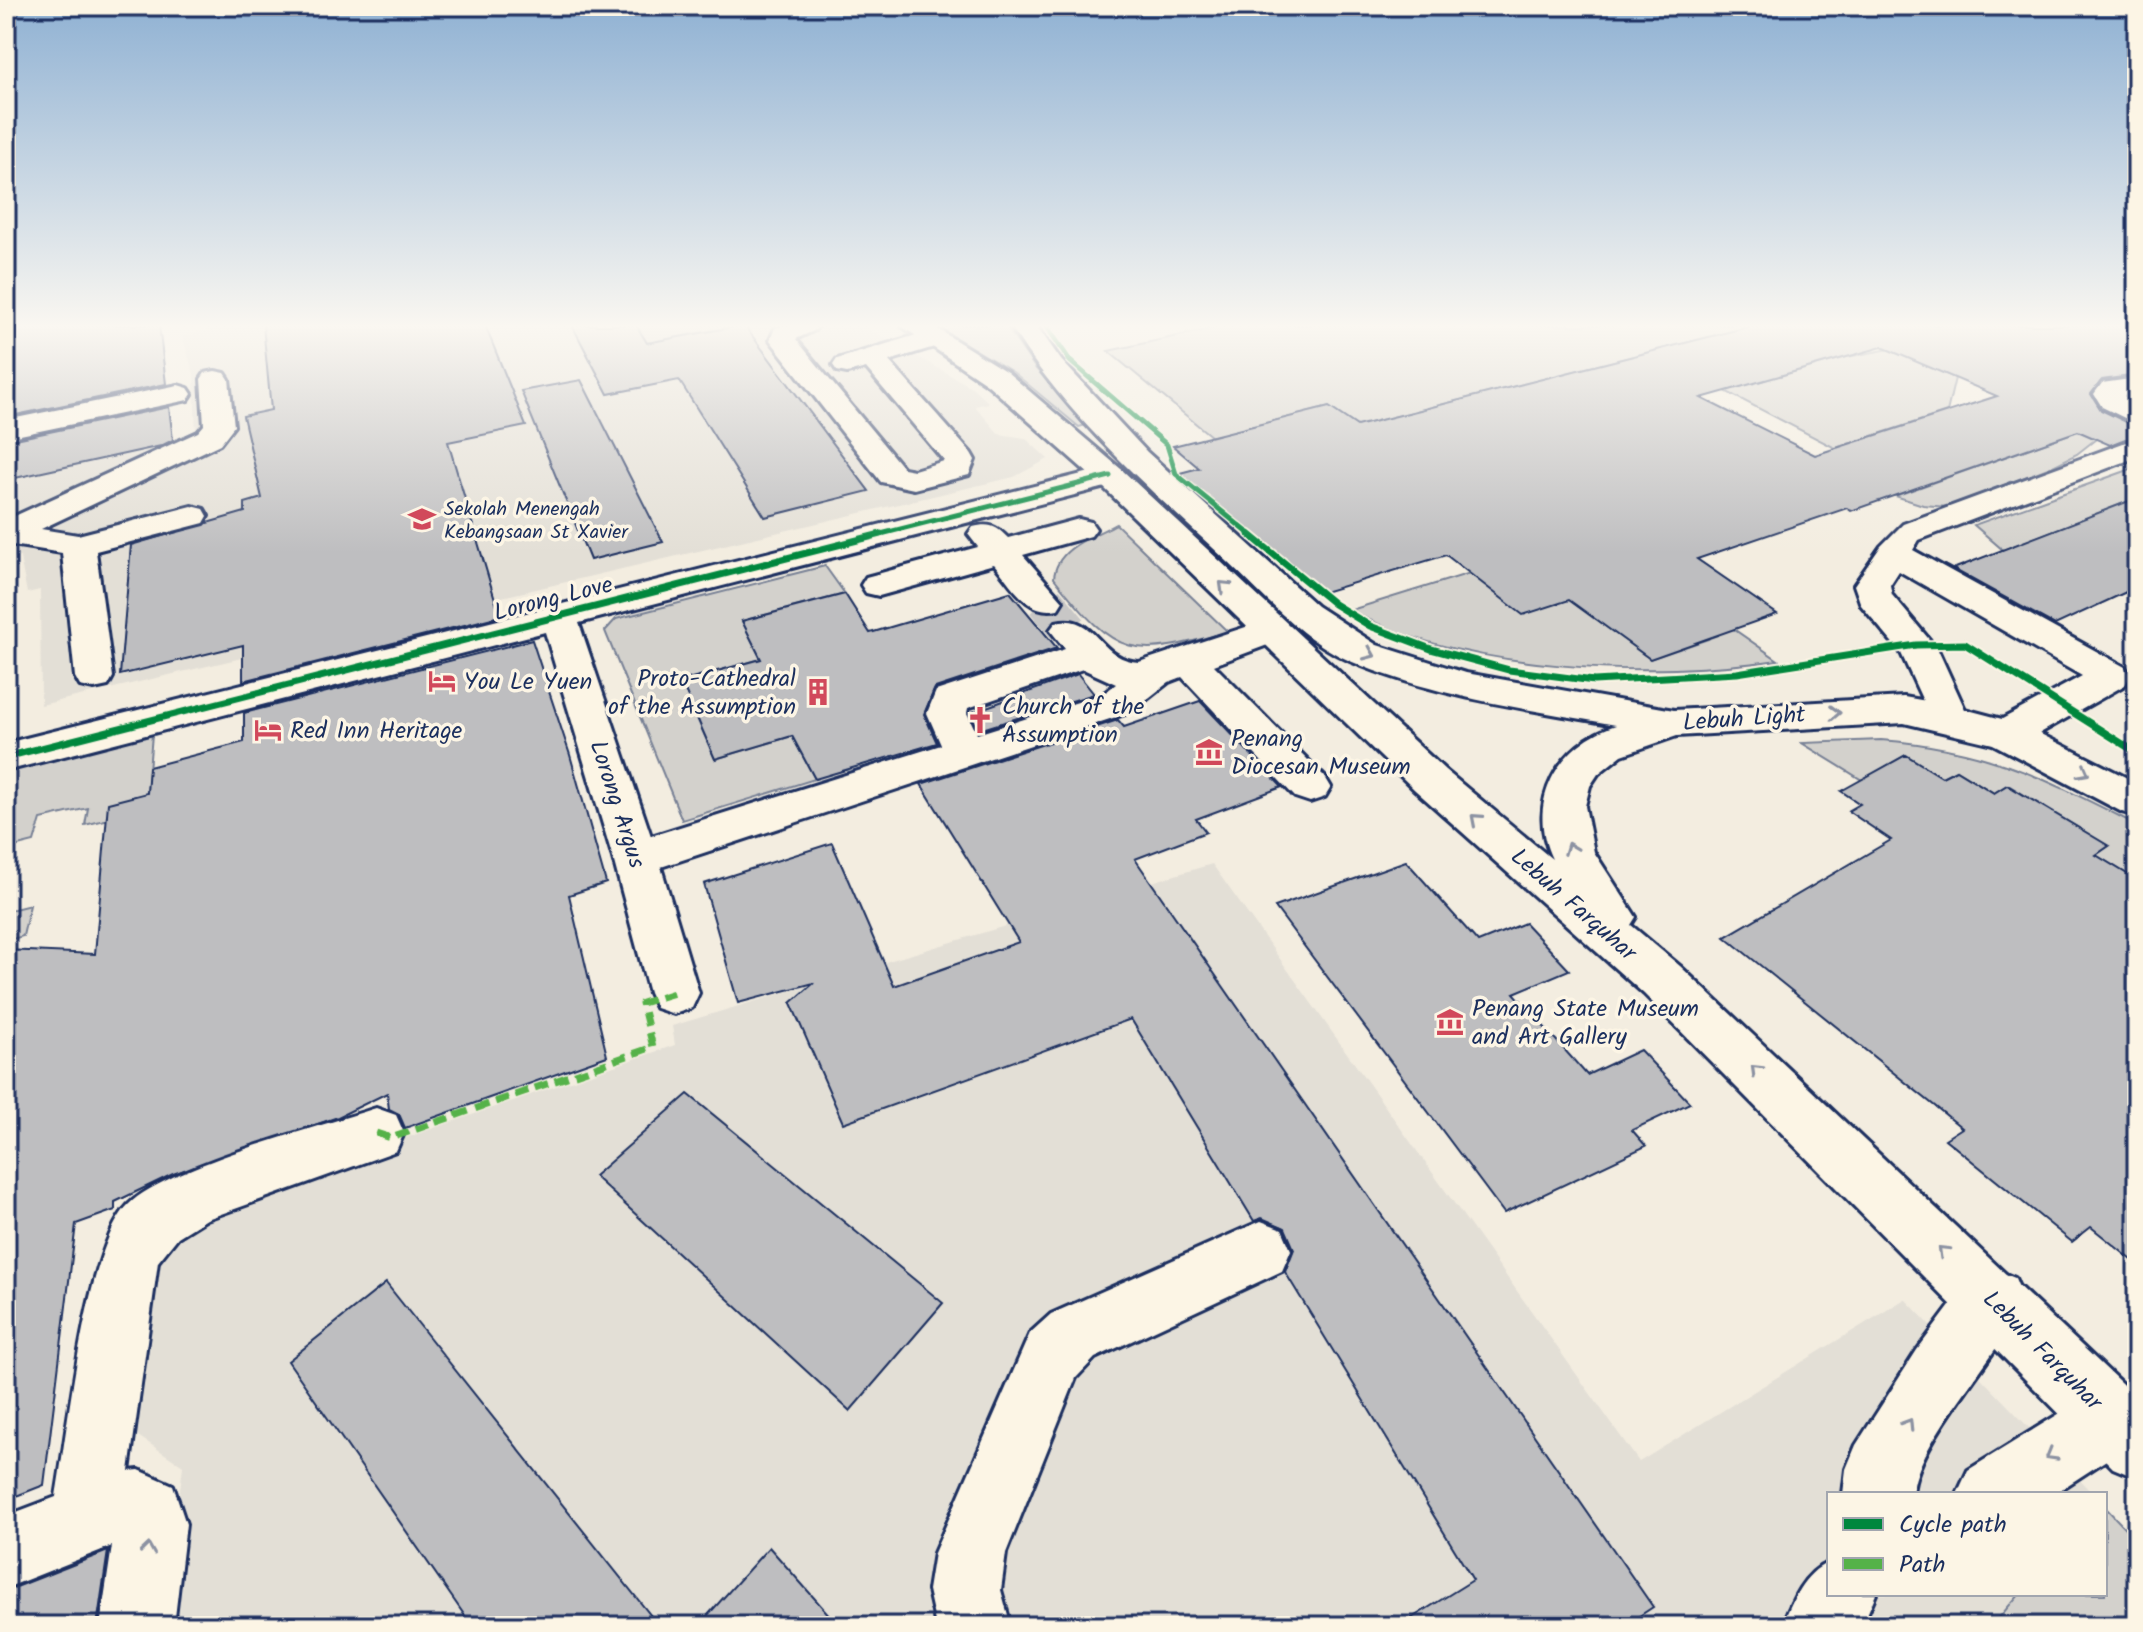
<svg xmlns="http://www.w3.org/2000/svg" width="2143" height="1632" font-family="Kalam,sans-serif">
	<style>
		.built { fill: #e3dfd6 }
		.green { fill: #d3d1cc; stroke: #778095; stroke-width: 2 }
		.building { fill: #bebec0; stroke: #1b2f5e; stroke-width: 2; fill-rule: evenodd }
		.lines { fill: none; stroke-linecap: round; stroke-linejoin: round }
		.minor-tunnel { stroke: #c8c7c6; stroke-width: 38; stroke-dasharray: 38 19; stroke-linecap: butt }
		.minor-casing { stroke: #1b2f5e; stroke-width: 6 }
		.major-casing { stroke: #1b2f5e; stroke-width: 6 }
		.minor { fill: #fcf5e5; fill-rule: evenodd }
		.major { fill: #fcf5e5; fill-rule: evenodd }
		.quiet { stroke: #55b248; stroke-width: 7; stroke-dasharray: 14 7; stroke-linecap: butt }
		.cycleway-far1-casing { stroke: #fcf5e5; stroke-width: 8 }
		.cycleway-casing { stroke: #fcf5e5; stroke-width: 11 }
		.cycleway-far1 { stroke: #00873e; stroke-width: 5 }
		.cycleway { stroke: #00873e; stroke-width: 7 }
		.oneway { stroke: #8c92a2 }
		.labels { text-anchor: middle; stroke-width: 7; stroke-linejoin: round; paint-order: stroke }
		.far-poi-label { font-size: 20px; fill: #1b2f5e; stroke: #fcf5e5; text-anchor: start }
		.street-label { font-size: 24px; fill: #1b2f5e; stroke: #fcf5e5 }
		.poi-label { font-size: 24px; fill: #1b2f5e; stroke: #fcf5e5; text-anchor: start }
	</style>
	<rect width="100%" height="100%" fill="#f3ede0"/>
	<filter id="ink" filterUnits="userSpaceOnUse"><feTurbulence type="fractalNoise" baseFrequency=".0125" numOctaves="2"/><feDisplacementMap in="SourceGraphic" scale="16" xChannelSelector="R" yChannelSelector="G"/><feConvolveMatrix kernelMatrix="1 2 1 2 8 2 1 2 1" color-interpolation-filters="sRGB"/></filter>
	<g filter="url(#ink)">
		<g class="built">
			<polygon points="229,325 862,325 973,388 989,403 975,406 999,434 1025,438 1048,459 1014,477 41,705 40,590 27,593 20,557 6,560 6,480 196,438 194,374 182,336"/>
			<polygon points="1212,864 1639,1462 1905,1299 2093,1494 1829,1494 1829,1594 2019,1594 1992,1626 163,1626 183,1466 126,1428 159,1251 214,1204 675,1045 672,1026"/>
		</g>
		<g class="green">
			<polygon points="636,325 740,325 647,343"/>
			<polygon points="934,325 1005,325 1036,369 1090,424 1079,427 1013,372"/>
			<polygon points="1213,325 1756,325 1357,426 1329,407 1212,437 1108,351 1215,328"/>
			<polygon points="1922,343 1943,373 1955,378 1947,412 1835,448 1725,391 1847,357"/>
			<polygon points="2078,431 2096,439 2077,454 2053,466 1948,507 1923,505 1895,496"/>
			<polygon points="2137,467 2137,498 2003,550 1974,525"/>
			<path d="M1116 524 1228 632C1132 658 1119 660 1054 578 1056 548 1092 537 1116 524Z"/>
			<path d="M1496 565 1569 600 1650 659 1708 639 1650 571 1778 660C1656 679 1460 672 1351 610Z"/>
			<polygon points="825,566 845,594 742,621 761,659 681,682 715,759 792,736 815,779 682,820 605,631 616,619"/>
			<polygon points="152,734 138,905 121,816 85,825 88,808 41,819 34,842 6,849 6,770"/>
			<path d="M1881 740C1981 748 2037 774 2125 819L2137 826V880L2096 855 2108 846 2008 785 1994 793 1956 770 1942 777 1906 755 1862 780 1802 743Z"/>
			<polygon points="30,905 23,936 6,941 6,911"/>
			<polygon points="2105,1507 2137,1541 2137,1626 1992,1626 2019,1594 2105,1594"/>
		</g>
		<g class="building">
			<polygon points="6,325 159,325 166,384 6,417"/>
			<polygon points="263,325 485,325 526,426 448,442 500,616 243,681 243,645 120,675 131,545 245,512 245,503 262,498 243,416 271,410"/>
			<polygon points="572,325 636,325 647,343 744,325 869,491 765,517 679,380 608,394"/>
			<path d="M1756 325H2137V375L2102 380 2091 394 2101 410 2137 427V442L2125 439 2110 445 2078 431 1851 511 1847 508 1697 559 1777 614 1650 659 1569 600 1523 615 1446 555 1324 592 1176 474 1199 468 1173 446 1329 407 1357 426ZM1882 347 1997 396 1815 455 1701 398Z"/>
			<polygon points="581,380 663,542 590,560 521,391"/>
			<polygon points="169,407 173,440 161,446 6,480 6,441"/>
			<polygon points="2137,498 2137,587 2055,625 1953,569"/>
			<polygon points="1010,592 1057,648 935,688 924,714 937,743 815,779 792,736 715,759 681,681 761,659 742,621 845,594 870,633"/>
			<polygon points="532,640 570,755 606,883 569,895 607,1056 405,1128 399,1114 389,1109 387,1093 338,1117 173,1174 115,1202 115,1210 76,1224 44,1485 6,1500 6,950 95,954 108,803 147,793 149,767 244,742 244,713"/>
			<polygon points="1078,674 1094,694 979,730 970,713"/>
			<polygon points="1200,701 1282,787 1196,819 1206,832 1135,859 1653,1607 1624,1626 1399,1626 1473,1580 1285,1272 1294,1249 1285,1228 1262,1218 1254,1221 1131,1019 843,1123 791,1003 814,983 738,1003 704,884 832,843 894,986 1019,942 921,784 1118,720 1124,727"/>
			<polygon points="1906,755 1942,777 1956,770 1994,793 2007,785 2109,846 2096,855 2137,880 2137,1264 2091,1227 2072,1242 1945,1139 1962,1128 1725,937 1891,840 1848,811 1860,804 1841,791"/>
			<polygon points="1406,861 1478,942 1525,923 1569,970 1514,993 1587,1075 1640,1050 1690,1103 1632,1130 1646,1146 1504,1213 1275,907"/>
			<polygon points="688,1094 943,1303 850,1411 594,1176"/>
			<polygon points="386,1283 659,1626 472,1626 288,1361"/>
			<polygon points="769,1547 839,1626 698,1626"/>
			<polygon points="108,1551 97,1626 6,1626 6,1591"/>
		</g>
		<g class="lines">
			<polyline class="minor-tunnel" points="1045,601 1069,630"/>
			<g class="minor-casing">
				<g id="minor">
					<polygon points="784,325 819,325 815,330 796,339 903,468 914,470 944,461 866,368 847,373 837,371 833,365 837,359 926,332 944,332 948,338 944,344 889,361 971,453 975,460 969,475 914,489 881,482 770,340 775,328"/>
					<polygon points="215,371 225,373 229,379 234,426 220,444 41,529 78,535 192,506 204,509 208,516 204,523 96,551 113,677 108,686 94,689 80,686 75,677 62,553 6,544 6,520 198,432 204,425 201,379 205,373"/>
					<polygon points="2137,378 2137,394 2124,396 2137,403 2137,424 2102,407 2094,394 2102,383"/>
					<polygon points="178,385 188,388 192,394 188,400 6,438 6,420"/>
					<polygon points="2126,442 2137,445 2137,457 1919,540 1913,550 2125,667 2130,676 2125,685 2021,744 2007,747 1993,744 1987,734 1993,724 2082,676 1899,571 1890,585 1892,595 1938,650 1969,718 1963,727 1949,731 1935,727 1901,653 1861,605 1854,585 1881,546 1903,524"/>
					<path d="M1110 467 1121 469 1126 476 1121 483 579 623 651 836 941 745 927 713 936 691 1065 649 1050 630 1056 622C1096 612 1098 660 1139 662L1258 623 1271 620 1284 623 1290 631 1284 639 1214 665 1325 777 1331 787 1325 797 1310 802 1295 797 1182 677 1169 682 1131 712 661 867 699 993 692 1008 674 1014 656 1008 649 993 613 858 545 632 6 771V743ZM1083 669 1116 684 1103 694 977 734 967 713 968 708Z"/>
					<path d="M1079 519 1091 522 1096 529 1091 536 1023 555 1063 601 1058 609C1027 616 1012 585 994 564L879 596 866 593 861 585 866 577 978 547 968 534 973 527C990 523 996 526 1008 538Z"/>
					<path d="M376 1108 396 1115 404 1133 396 1151 207 1219 178 1237 158 1262 129 1471 139 1470 173 1485 186 1524 174 1626H100L112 1546 6 1588V1516L56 1497C68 1430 85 1250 128 1205 165 1167 319 1127 376 1108Z"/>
					<polygon points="1261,1221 1282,1229 1291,1250 1282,1271 1095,1358 1076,1378 1006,1553 1001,1590 1011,1626 936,1626 928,1590 934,1553 1030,1333 1051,1314"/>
					<path d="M1993 1269 2015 1278 2024 1300C2001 1355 1916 1441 1913 1494H1843L1846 1469 1856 1445 1917 1350 1971 1278Z"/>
					<polygon points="2111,1386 2134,1396 2137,1402 2134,1442 2054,1494 1957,1494 1968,1470 2088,1396"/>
					<path d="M1829 1562V1594H1876L1862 1626H1782C1792 1601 1803 1573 1829 1562Z"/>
				</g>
			</g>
			<g class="major-casing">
				<path id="major" d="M900 325H931L1007 372 1121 469 1445 770 1552 859C1525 802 1558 744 1616 725 1527 709 1434 697 1350 661 1302 640 1265 597 1228 562 1150 489 1065 416 1010 325H1036L1061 360 1147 452 1317 606 1377 645 1466 673 1674 710 1904 697 1949 705 2021 724 2137 783V816L2122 812 1993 744 1904 723 1677 736 1622 755 1598 774 1590 786 1585 806 1594 852 1636 917 1631 925 1680 966 2137 1398V1478L2113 1468 1644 994 1415 790 1099 483 987 384Z"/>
			</g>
			<use href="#minor" class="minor"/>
			<use href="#major" class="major"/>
			<polyline class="quiet" points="376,1133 391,1138 653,1047 642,1003 674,993"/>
			<g class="cycleway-far1-casing">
				<g id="cycleway-far1">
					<polyline points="1046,325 1070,361 1167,445 1176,474 1252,536"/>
					<polyline points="873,536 1110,476"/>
				</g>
			</g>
			<g class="cycleway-casing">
				<g id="cycleway">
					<polyline points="1249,534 1334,604 1370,626 1431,649 1509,670 1594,681 1737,673 1916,645 1965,644 2137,753"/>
					<polyline points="6,757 881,534"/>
				</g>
			</g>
			<use href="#cycleway-far1" class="cycleway-far1"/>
			<use href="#cycleway" class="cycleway"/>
		</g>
		<defs><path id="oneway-chevron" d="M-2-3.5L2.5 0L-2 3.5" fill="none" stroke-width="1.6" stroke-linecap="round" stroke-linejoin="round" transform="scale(2)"/></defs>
		<g class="oneway">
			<use href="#oneway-chevron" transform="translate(1224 586) rotate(-136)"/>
			<use href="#oneway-chevron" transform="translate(1370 654) rotate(23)"/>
			<use href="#oneway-chevron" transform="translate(1835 713) rotate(-2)"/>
			<use href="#oneway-chevron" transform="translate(2084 772) rotate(28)"/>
			<use href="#oneway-chevron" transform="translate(1476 819) rotate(-139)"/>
			<use href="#oneway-chevron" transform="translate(1570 848) rotate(-111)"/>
			<use href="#oneway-chevron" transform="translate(1756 1070) rotate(-136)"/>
			<use href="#oneway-chevron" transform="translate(1943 1251) rotate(-136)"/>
			<use href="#oneway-chevron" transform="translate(1908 1424) rotate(-58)"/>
			<use href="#oneway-chevron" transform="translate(2051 1455) rotate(150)"/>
			<use href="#oneway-chevron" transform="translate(148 1549) rotate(-82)"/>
		</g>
	</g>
	<linearGradient id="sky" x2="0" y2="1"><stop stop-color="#8fb1d3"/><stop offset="0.59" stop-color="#faf7f1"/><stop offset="1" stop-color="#faf7f1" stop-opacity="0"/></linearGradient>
	<rect width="2143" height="553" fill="url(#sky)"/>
	<defs>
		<g id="school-bare" transform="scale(2.16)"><path d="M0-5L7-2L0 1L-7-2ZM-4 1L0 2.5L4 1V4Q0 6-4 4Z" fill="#d1495b" stroke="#fcf5e5" stroke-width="2.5" paint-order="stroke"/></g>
		<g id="hotel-bare" transform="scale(2.16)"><path d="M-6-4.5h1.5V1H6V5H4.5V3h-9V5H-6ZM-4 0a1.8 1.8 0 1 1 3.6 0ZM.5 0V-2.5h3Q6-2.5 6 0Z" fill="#d1495b" stroke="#fcf5e5" stroke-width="2.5" paint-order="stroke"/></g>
		<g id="building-bare" transform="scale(2.16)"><path d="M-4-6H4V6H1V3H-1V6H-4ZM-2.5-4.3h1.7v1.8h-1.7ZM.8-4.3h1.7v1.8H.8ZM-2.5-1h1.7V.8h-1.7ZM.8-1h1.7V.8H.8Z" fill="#d1495b" stroke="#fcf5e5" stroke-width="2.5" paint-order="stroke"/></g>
		<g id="church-bare" transform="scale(2.16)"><path d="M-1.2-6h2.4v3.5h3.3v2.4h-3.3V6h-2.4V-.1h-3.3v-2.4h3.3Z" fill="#d1495b" stroke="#fcf5e5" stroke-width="2.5" paint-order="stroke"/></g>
		<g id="museum-bare" transform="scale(2.16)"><path d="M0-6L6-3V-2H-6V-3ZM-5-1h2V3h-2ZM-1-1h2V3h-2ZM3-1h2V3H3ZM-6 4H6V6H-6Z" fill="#d1495b" stroke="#fcf5e5" stroke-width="2.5" paint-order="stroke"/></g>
	</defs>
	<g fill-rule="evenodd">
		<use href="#school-bare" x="422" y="519"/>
		<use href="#hotel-bare" x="442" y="681"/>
		<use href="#building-bare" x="818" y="692"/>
		<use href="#church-bare" x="980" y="720"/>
		<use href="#hotel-bare" x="268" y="730"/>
		<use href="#museum-bare" x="1209" y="752"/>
		<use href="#museum-bare" x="1450" y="1022"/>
	</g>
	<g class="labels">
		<g class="far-poi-label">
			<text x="444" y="515">Sekolah Menengah<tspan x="444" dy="23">Kebangsaan St Xavier</tspan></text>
		</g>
		<g class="street-label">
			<text transform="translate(553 598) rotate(-14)" y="8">Lorong Love</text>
			<text transform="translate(1744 718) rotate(-4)" y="8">Lebuh Light</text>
			<text transform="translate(618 804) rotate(72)" y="8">Lorong Argus</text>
			<text transform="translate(1574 904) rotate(41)" y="8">Lebuh Farquhar</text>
			<text transform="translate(2043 1350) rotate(45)" y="8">Lebuh Farquhar</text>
		</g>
		<g class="poi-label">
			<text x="796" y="686" text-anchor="end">Proto-Cathedral<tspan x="796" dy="28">of the Assumption</tspan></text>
			<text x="464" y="689">You Le Yuen</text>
			<text x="1002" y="714">Church of the<tspan x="1002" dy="28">Assumption</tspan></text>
			<text x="290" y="738">Red Inn Heritage</text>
			<text x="1231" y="746">Penang<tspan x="1231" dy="28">Diocesan Museum</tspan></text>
			<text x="1472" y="1016">Penang State Museum<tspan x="1472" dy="28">and Art Gallery</tspan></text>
		</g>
	</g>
	<rect width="2143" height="1632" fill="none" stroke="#fcf5e5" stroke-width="32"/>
	<rect x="16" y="16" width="2111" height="1600" fill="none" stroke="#1b2f5e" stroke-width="3" filter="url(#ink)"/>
	<rect x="1827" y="1492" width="280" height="104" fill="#fcf5e5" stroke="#a2a6af" stroke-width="2"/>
	<rect x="1843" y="1518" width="40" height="12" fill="#00873e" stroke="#a2a6af" stroke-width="2"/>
	<text x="1899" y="1532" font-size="24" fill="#1b2f5e">Cycle path</text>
	<rect x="1843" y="1558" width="40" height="12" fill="#55b248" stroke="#a2a6af" stroke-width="2"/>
	<text x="1899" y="1572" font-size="24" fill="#1b2f5e">Path</text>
</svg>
